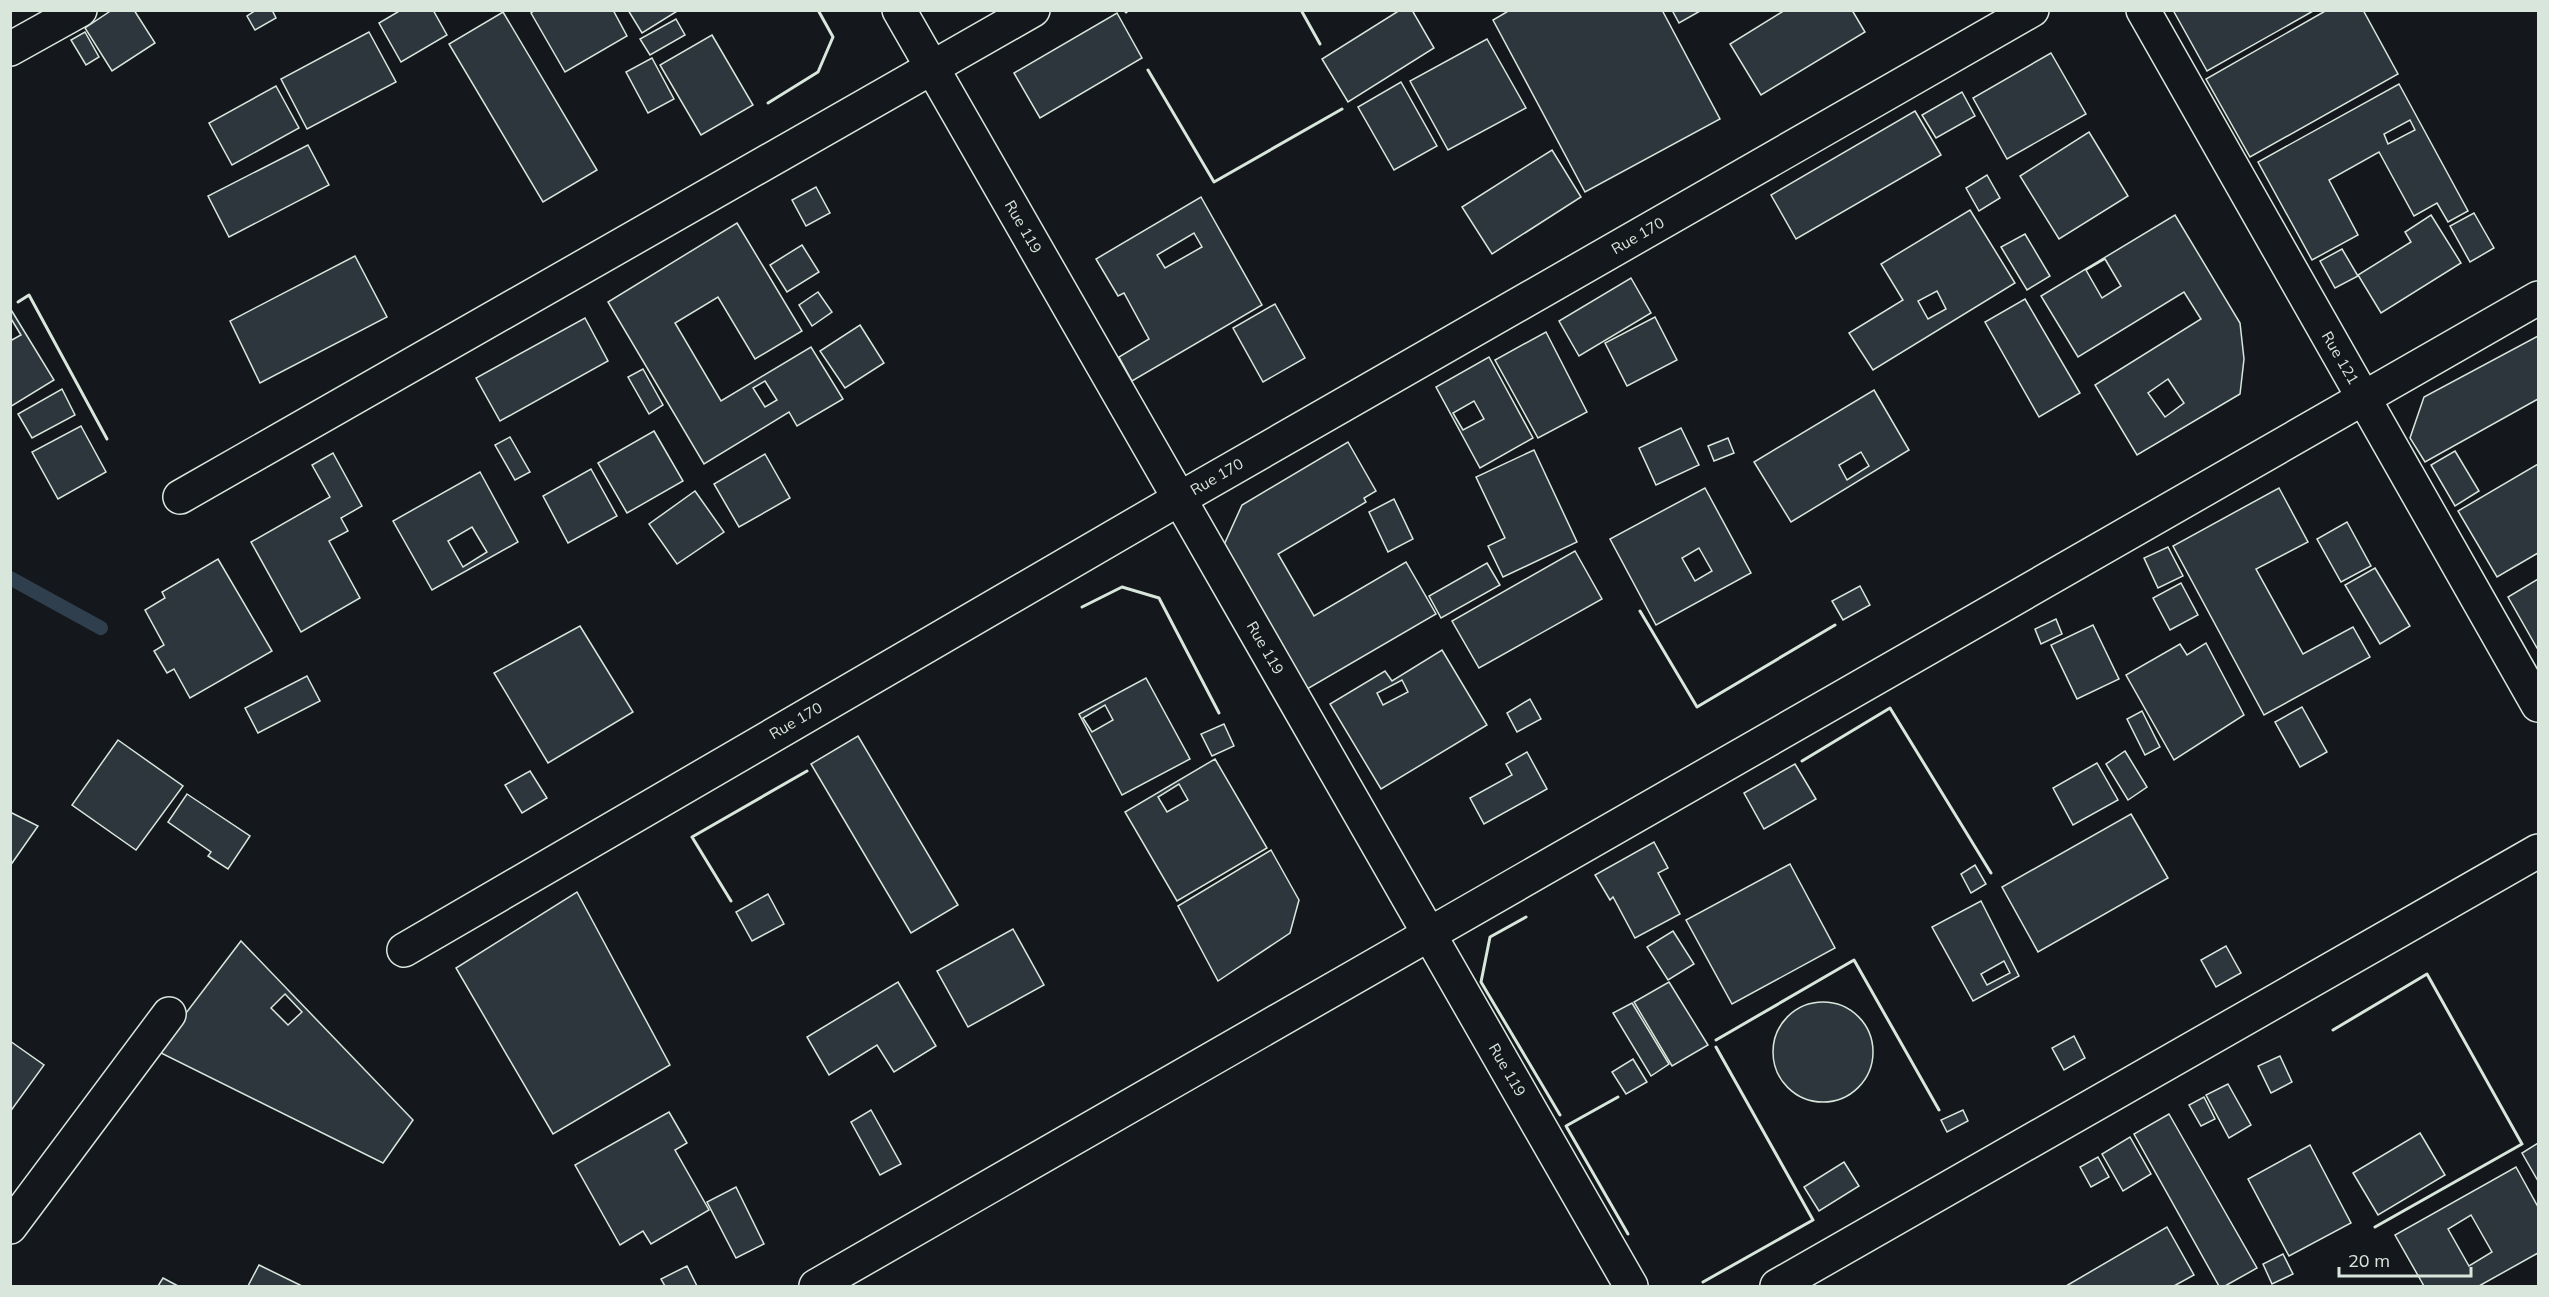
<svg xmlns="http://www.w3.org/2000/svg" width="2549" height="1297" font-family="Mulish,sans-serif">
	<style>
		.lines { fill: none; stroke-linecap: round; stroke-linejoin: round }
		.stream { stroke: #2f3f4d; stroke-width: 14 }
		.building { fill: #2c363c; stroke: #d8e6dc; stroke-width: 1.5; fill-rule: evenodd }
		.minor-casing { stroke: #d8e6dc; stroke-width: 36 }
		.minor { stroke: #14181c; stroke-width: 33 }
		.wall { stroke: #d8e6dc; stroke-width: 3 }
		.labels { text-anchor: middle; stroke-width: 4.5; stroke-linejoin: round; paint-order: stroke }
		.street-label { font-size: 15px; fill: #d8e6dc; stroke: #14181c }
	</style>
	<rect width="100%" height="100%" fill="#14181c"/>
	<g class="lines">
		<polyline class="stream" points="10,578 101,628"/>
	</g>
	<g class="building">
		<polygon points="112,10 134,10 155,43 112,71 85,28"/>
		<polygon points="256,10 272,10 276,18 255,30 247,16"/>
		<polygon points="401,10 433,10 447,35 401,62 379,23"/>
		<polygon points="535,10 613,10 627,36 565,72 531,13"/>
		<polygon points="628,10 679,10 642,33"/>
		<polygon points="1400,10 1412,10 1434,48 1348,102 1322,59"/>
		<polygon points="1510,10 1662,10 1720,119 1585,192 1493,20"/>
		<polygon points="1672,10 1702,10 1679,23"/>
		<polygon points="1785,10 1852,10 1865,32 1761,95 1730,44"/>
		<polygon points="2173,10 2315,10 2207,71"/>
		<polygon points="2327,10 2363,10 2398,74 2250,157 2206,79"/>
		<polygon points="503,12 597,170 543,202 449,44"/>
		<polygon points="1117,13 1142,58 1040,118 1014,73"/>
		<polygon points="676,19 685,35 650,55 640,39"/>
		<polygon points="85,32 99,57 86,65 71,40"/>
		<polygon points="369,32 396,82 307,129 281,79"/>
		<polygon points="712,35 753,105 701,135 660,65"/>
		<polygon points="1487,39 1526,108 1448,150 1410,81"/>
		<polygon points="2051,53 2086,114 2007,159 1973,98"/>
		<polygon points="652,58 674,99 648,113 626,72"/>
		<polygon points="1401,82 1437,146 1394,170 1358,107"/>
		<path d="M2399 84 2468 211 2448 222 2437 203 2414 216 2379 152 2329 180 2358 235 2312 260 2258 162ZM2410 120 2415 130 2388 144 2384 134Z"/>
		<polygon points="276,86 299,128 232,165 209,123"/>
		<polygon points="1962,92 1975,116 1936,138 1922,115"/>
		<polygon points="1915,111 1941,155 1796,239 1771,195"/>
		<polygon points="2089,132 2128,196 2059,239 2020,176"/>
		<polygon points="308,145 329,185 229,237 208,196"/>
		<polygon points="1552,150 1581,197 1492,254 1462,207"/>
		<polygon points="1987,175 2000,198 1979,211 1966,188"/>
		<polygon points="816,187 830,213 806,226 792,200"/>
		<path d="M1201 197 1262 305 1132 381 1119 357 1149 339 1124 293 1118 296 1096 259ZM1194 233 1202 247 1165 268 1157 255Z"/>
		<path d="M1970 210 2015 283 1873 370 1849 333 1903 300 1881 264ZM1937 291 1946 309 1928 319 1918 301Z"/>
		<polygon points="2474,213 2494,248 2470,262 2450,226"/>
		<path d="M2175 215 2240 323 2244 359 2240 394 2137 455 2095 385 2201 319 2184 292 2078 357 2041 296ZM2105 259 2121 286 2102 298 2086 270ZM2168 379 2184 403 2165 417 2148 393Z"/>
		<polygon points="2431,215 2461,263 2381,313 2358,275 2411,242 2405,232"/>
		<path d="M737 223 802 331 755 359 718 297 675 323 721 401 811 347 843 399 797 426 789 412 704 464 608 302ZM765 381 777 400 765 407 753 388Z"/>
		<polygon points="2025,234 2050,276 2027,290 2001,247"/>
		<polygon points="802,245 819,272 787,292 770,265"/>
		<polygon points="2342,249 2358,276 2335,288 2320,261"/>
		<polygon points="355,256 387,317 260,383 230,321"/>
		<polygon points="1631,278 1651,313 1579,356 1559,321"/>
		<polygon points="818,292 832,312 812,326 799,305"/>
		<polygon points="2025,299 2080,393 2039,417 1985,322"/>
		<polygon points="1275,304 1305,358 1263,382 1233,328"/>
		<polygon points="10,308 54,380 10,407 10,341 21,335 10,317"/>
		<polygon points="1655,317 1677,360 1627,386 1605,343"/>
		<polygon points="585,318 608,361 500,421 476,378"/>
		<polygon points="860,325 884,363 845,388 820,351"/>
		<polygon points="1546,332 1587,412 1538,438 1495,360"/>
		<polygon points="2538,336 2538,399 2425,462 2410,438 2424,397"/>
		<path d="M1489 357 1533 438 1480 468 1436 387ZM1474 401 1484 419 1463 430 1453 413Z"/>
		<polygon points="643,369 663,405 649,414 628,377"/>
		<polygon points="62,389 75,415 32,438 18,414"/>
		<path d="M1874 390 1909 450 1791 522 1754 462ZM1861 452 1869 466 1847 480 1839 465Z"/>
		<polygon points="81,426 106,472 58,499 32,452"/>
		<polygon points="1681,428 1699,465 1656,485 1639,448"/>
		<polygon points="654,431 683,481 627,513 598,463"/>
		<polygon points="510,437 530,472 515,480 495,445"/>
		<polygon points="1728,438 1734,453 1714,461 1708,446"/>
		<polygon points="1348,442 1376,491 1364,498 1366,502 1278,554 1314,616 1406,562 1436,614 1302,692 1223,547 1242,505"/>
		<polygon points="1534,450 1577,542 1503,577 1488,546 1505,538 1476,477"/>
		<polygon points="2455,451 2479,491 2455,506 2431,465"/>
		<polygon points="333,453 362,506 341,518 348,531 329,541 360,598 301,632 251,542 330,497 312,465"/>
		<polygon points="765,454 790,498 739,527 714,484"/>
		<polygon points="2538,464 2538,553 2497,577 2458,511"/>
		<polygon points="591,469 617,516 568,543 543,496"/>
		<path d="M480 472 518 542 432 590 393 521ZM472 527 487 552 463 567 448 541Z"/>
		<path d="M1705 488 1751 573 1656 625 1610 539ZM1699 548 1712 571 1695 581 1682 558Z"/>
		<polygon points="2279,488 2308,542 2256,569 2303,654 2353,627 2370,657 2264,715 2173,546"/>
		<polygon points="695,491 724,532 677,564 649,524"/>
		<polygon points="1394,499 1413,539 1388,552 1369,512"/>
		<polygon points="2347,522 2371,566 2341,582 2317,539"/>
		<polygon points="2168,547 2183,576 2158,588 2144,558"/>
		<polygon points="1575,551 1602,599 1479,668 1452,621"/>
		<polygon points="218,559 272,651 190,698 174,669 167,673 154,651 164,645 145,610 165,598 162,592"/>
		<polygon points="1487,563 1500,585 1441,618 1429,596"/>
		<polygon points="2375,568 2410,626 2380,644 2345,585"/>
		<polygon points="2538,579 2538,647 2537,648 2508,597"/>
		<polygon points="2181,583 2198,615 2170,630 2153,598"/>
		<polygon points="1860,586 1870,605 1843,620 1832,601"/>
		<polygon points="2056,619 2062,634 2041,644 2035,629"/>
		<polygon points="2093,625 2119,679 2077,699 2051,645"/>
		<polygon points="580,626 633,712 548,763 494,673"/>
		<polygon points="2206,643 2244,715 2174,760 2126,675 2180,644 2187,655"/>
		<path d="M1442 650 1487 725 1381 789 1330 704 1385 671 1392 681ZM1402 680 1408 692 1383 705 1377 693Z"/>
		<polygon points="307,676 320,701 258,733 245,708"/>
		<path d="M1146 678 1190 759 1122 795 1079 714ZM1105 705 1113 720 1092 732 1083 718Z"/>
		<polygon points="1530,699 1541,719 1517,732 1507,713"/>
		<polygon points="2302,707 2327,752 2300,767 2275,722"/>
		<polygon points="2142,711 2160,747 2145,755 2127,719"/>
		<polygon points="1224,724 1234,746 1212,756 1201,734"/>
		<polygon points="858,736 958,905 911,933 811,764"/>
		<polygon points="118,740 183,786 136,850 72,805"/>
		<polygon points="2125,751 2147,787 2128,800 2106,764"/>
		<polygon points="1527,752 1547,789 1484,824 1470,798 1512,775 1506,764"/>
		<path d="M1215 759 1267 848 1177 901 1125 812ZM1179 784 1188 800 1167 812 1158 797Z"/>
		<polygon points="2097,763 2118,800 2073,825 2053,788"/>
		<polygon points="1795,764 1816,799 1764,829 1744,793"/>
		<polygon points="530,771 547,798 522,813 505,785"/>
		<polygon points="187,794 250,836 228,869 208,856 211,852 168,822"/>
		<polygon points="10,812 38,826 10,866"/>
		<polygon points="2131,814 2168,878 2038,952 2002,887"/>
		<polygon points="1654,842 1668,868 1658,873 1680,914 1635,938 1613,897 1610,900 1595,875"/>
		<polygon points="1271,850 1299,900 1290,933 1218,981 1178,906"/>
		<polygon points="1790,864 1835,948 1732,1004 1686,920"/>
		<polygon points="1975,865 1986,884 1971,893 1961,874"/>
		<polygon points="577,892 670,1065 553,1134 456,968"/>
		<polygon points="768,894 784,924 752,941 736,912"/>
		<path d="M1981 901 2019 976 1973 1001 1932 927ZM2004 961 2010 973 1987 985 1981 974Z"/>
		<polygon points="1013,929 1044,985 968,1027 937,971"/>
		<polygon points="1673,931 1694,964 1668,980 1647,947"/>
		<path d="M241 941 413 1120 383 1163 157 1051ZM285 994 302 1012 288 1025 271 1008Z"/>
		<polygon points="2226,946 2241,973 2216,987 2201,960"/>
		<polygon points="898,982 936,1046 894,1072 877,1045 829,1075 807,1037"/>
		<polygon points="1669,982 1708,1045 1672,1066 1634,1002"/>
		<circle cx="1823" cy="1052" r="50"/>
		<polygon points="1632,1003 1669,1064 1651,1076 1613,1013"/>
		<polygon points="2074,1036 2085,1058 2064,1070 2052,1048"/>
		<polygon points="10,1041 44,1065 10,1112"/>
		<polygon points="2280,1056 2292,1082 2271,1093 2258,1066"/>
		<polygon points="1633,1059 1647,1082 1626,1094 1612,1072"/>
		<polygon points="2228,1084 2251,1125 2229,1138 2206,1095"/>
		<polygon points="2204,1097 2215,1119 2201,1126 2189,1105"/>
		<polygon points="871,1110 901,1164 880,1175 851,1122"/>
		<polygon points="1963,1110 1968,1121 1947,1132 1941,1120"/>
		<polygon points="669,1112 687,1143 675,1150 709,1210 651,1244 643,1231 620,1245 575,1165"/>
		<polygon points="2169,1114 2257,1268 2225,1286 2219,1286 2134,1134"/>
		<polygon points="2420,1133 2445,1175 2378,1215 2353,1173"/>
		<polygon points="2130,1137 2151,1174 2123,1191 2102,1154"/>
		<polygon points="2538,1143 2538,1181 2522,1153"/>
		<polygon points="2310,1145 2351,1223 2289,1256 2248,1179"/>
		<polygon points="2098,1157 2109,1177 2091,1187 2080,1167"/>
		<polygon points="1844,1162 1859,1186 1819,1211 1804,1187"/>
		<path d="M2516 1167 2538 1207V1253L2479 1286H2424L2395 1235ZM2471 1215 2492 1252 2469 1266 2448 1229Z"/>
		<polygon points="736,1187 764,1244 736,1258 707,1202"/>
		<polygon points="2167,1227 2194,1275 2174,1286 2066,1286"/>
		<polygon points="2283,1254 2293,1274 2272,1284 2263,1264"/>
		<polygon points="259,1265 302,1286 248,1286"/>
		<polygon points="687,1266 697,1286 665,1286 661,1279"/>
		<polygon points="163,1278 178,1286 158,1286"/>
	</g>
	<g class="lines">
		<g class="minor-casing">
			<g id="minor">
				<polyline points="899,10 1631,1286"/>
				<polyline points="2143,10 2538,705"/>
				<polyline points="10,49 80,10"/>
				<polyline points="180,497 1033,10"/>
				<polyline points="404,950 1179,499 2032,10"/>
				<polyline points="10,1227 169,1014"/>
				<polyline points="816,1286 2538,298"/>
				<polyline points="1777,1286 2538,851"/>
			</g>
		</g>
		<use href="#minor" class="minor"/>
		<g class="wall">
			<polyline points="1301,10 1320,44"/>
			<polyline points="1126,12 1128,10"/>
			<polyline points="1148,70 1214,182 1342,109"/>
			<polyline points="768,103 818,72 833,37 818,10"/>
			<polyline points="18,302 29,295 107,439"/>
			<polyline points="1082,607 1122,587 1159,598 1219,713"/>
			<polyline points="1640,611 1697,707 1835,625"/>
			<polyline points="1802,761 1890,708 1991,873"/>
			<polyline points="731,901 692,837 807,771"/>
			<polyline points="1526,917 1490,937 1481,982 1560,1115"/>
			<polyline points="2333,1030 2427,974 2522,1144 2375,1227"/>
			<polyline points="1716,1040 1854,960 1939,1110"/>
			<polyline points="1618,1097 1566,1126 1628,1234"/>
			<polyline points="1703,1282 1813,1220 1716,1047"/>
		</g>
	</g>
	<g class="labels">
		<g class="street-label">
			<text transform="translate(1023 227) rotate(60)" y="5">Rue 119</text>
			<text transform="translate(1638 236) rotate(-30)" y="5">Rue 170</text>
			<text transform="translate(2340 358) rotate(60)" y="5">Rue 121</text>
			<text transform="translate(1217 477) rotate(-30)" y="5">Rue 170</text>
			<text transform="translate(1265 648) rotate(60)" y="5">Rue 119</text>
			<text transform="translate(796 721) rotate(-30)" y="5">Rue 170</text>
			<text transform="translate(1507 1070) rotate(60)" y="5">Rue 119</text>
		</g>
	</g>
	<rect width="2549" height="1297" fill="none" stroke="#d8e6dc" stroke-width="24"/>
	<path d="M2339 1267v9h132v-9" fill="none" stroke="#d8e6dc" stroke-width="3"/>
	<text x="2348" y="1267" font-size="18" fill="#d8e6dc" stroke="#14181c" stroke-width="4.5" paint-order="stroke">20 m</text>
</svg>
